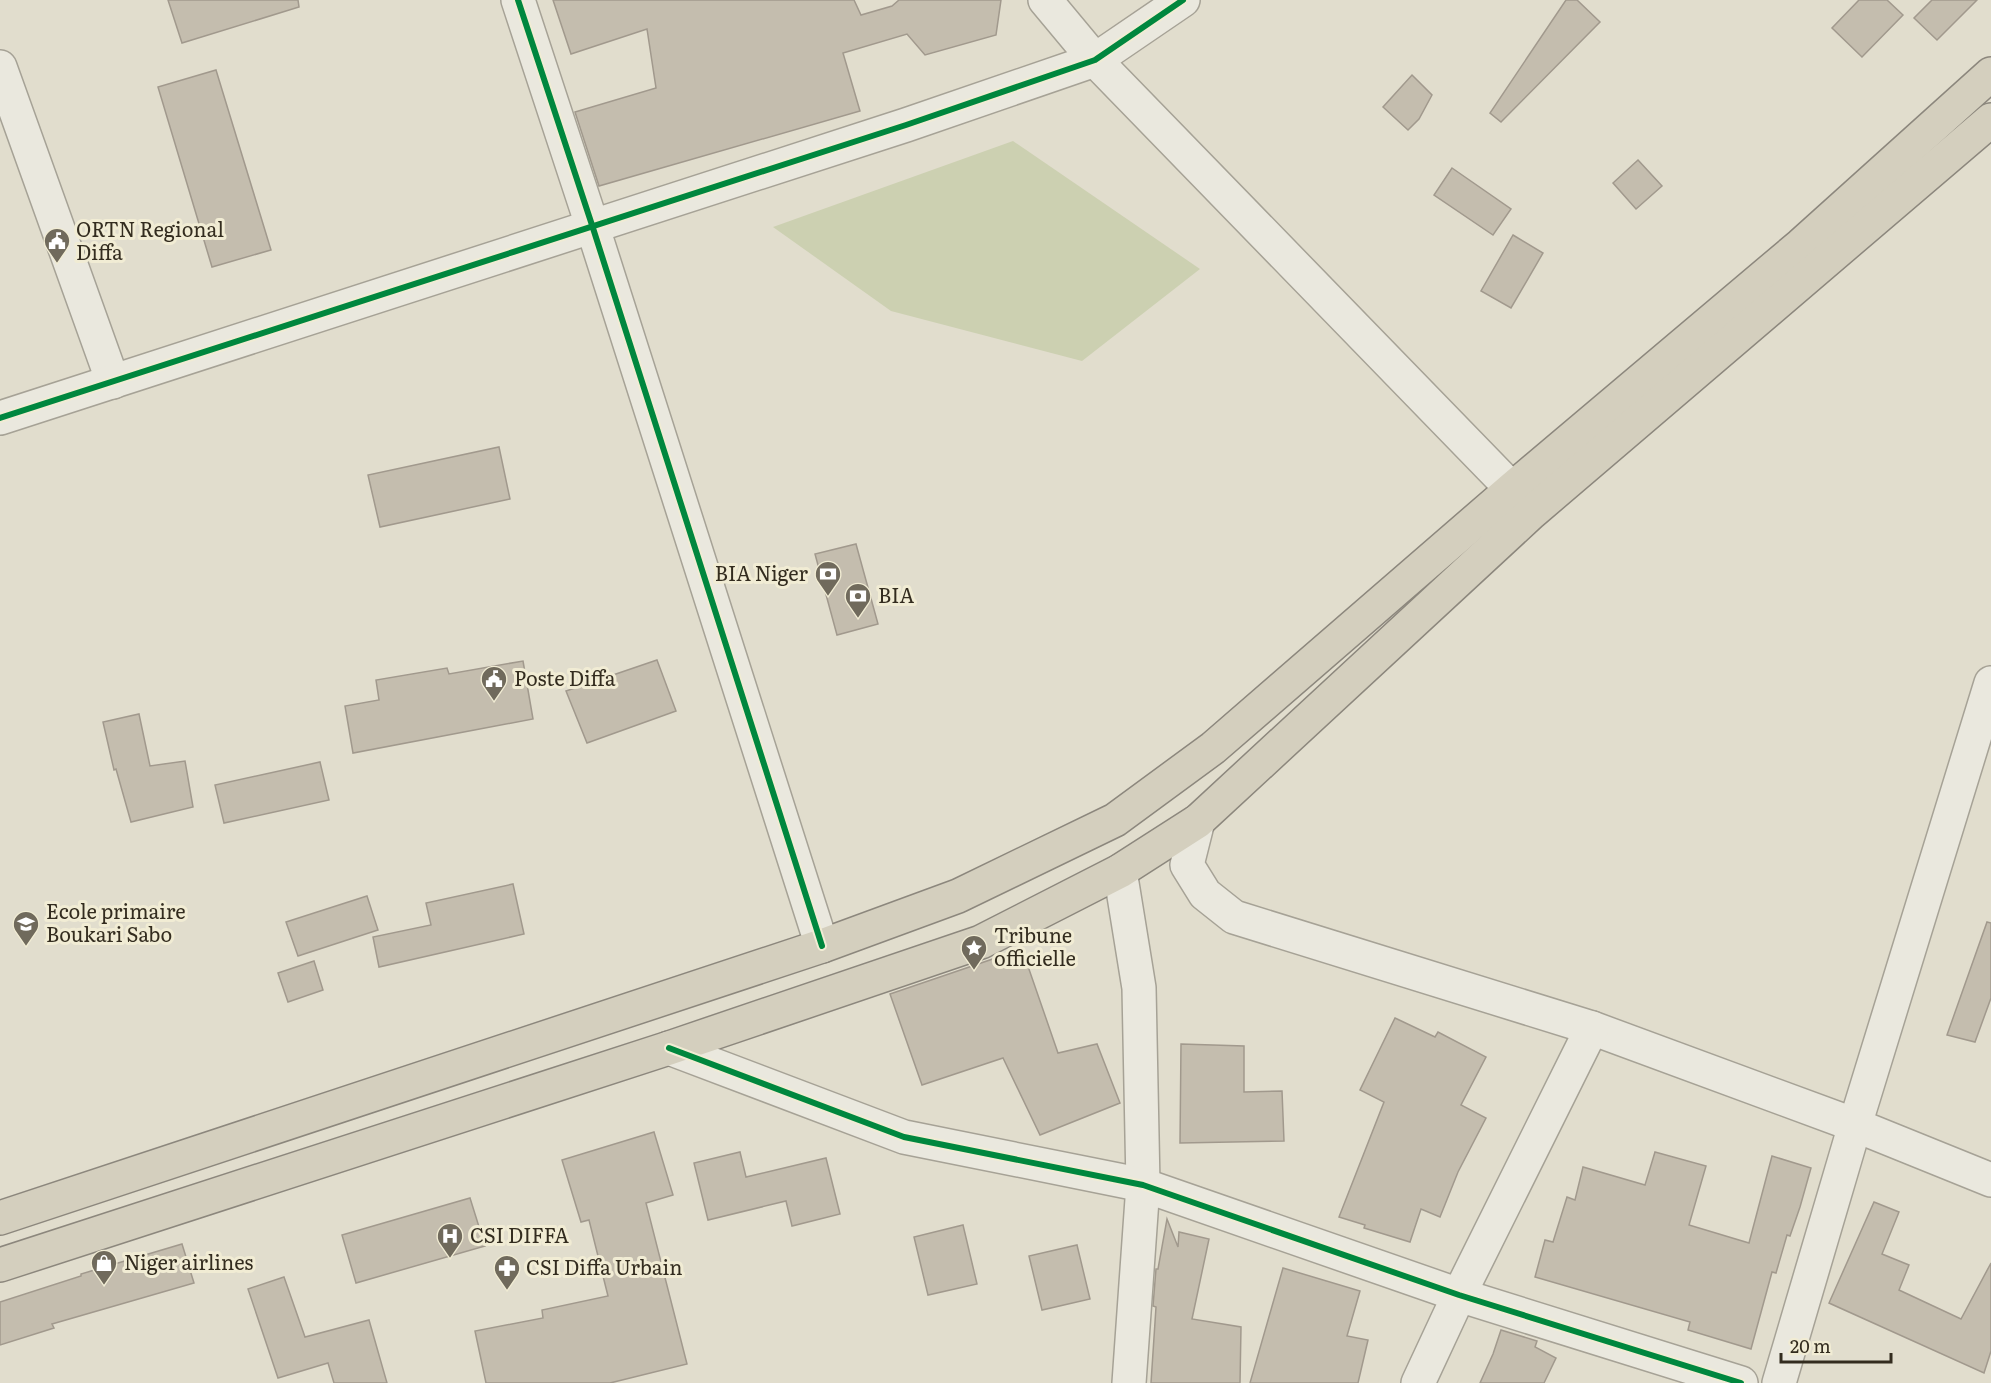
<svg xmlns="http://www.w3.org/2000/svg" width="1991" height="1383" font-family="Literata,serif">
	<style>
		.green { fill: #ccd0b1 }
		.building { fill: #c4bdae; stroke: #a1998d; stroke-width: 1.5 }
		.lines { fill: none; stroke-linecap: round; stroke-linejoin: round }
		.minor-casing { stroke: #a6a296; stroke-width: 36 }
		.highway-casing { stroke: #8c877d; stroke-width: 36 }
		.minor { stroke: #eae8de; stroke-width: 33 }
		.highway { stroke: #d4cfbe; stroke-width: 33 }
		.cycleway-casing { stroke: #f1ecd4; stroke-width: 10 }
		.cycleway { stroke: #00873e; stroke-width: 6 }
		.labels { text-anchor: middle; stroke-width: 6; stroke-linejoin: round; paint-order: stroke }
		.poi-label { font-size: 20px; fill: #332c1f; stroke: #f1ecd4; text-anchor: start }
	</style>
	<rect width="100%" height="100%" fill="#e1ddcd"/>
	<polygon class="green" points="1013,141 1200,269 1082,361 891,311 773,227"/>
	<g class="building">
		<polygon points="168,0 298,0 299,7 182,43"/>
		<polygon points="553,0 854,0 861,15 892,6 899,0 1001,0 996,35 925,55 907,34 843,53 860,111 599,186 575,112 656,88 647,29 571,54"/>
		<polygon points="1566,0 1577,0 1600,22 1501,122 1490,113"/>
		<polygon points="1859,0 1887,0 1903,15 1862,57 1832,28"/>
		<polygon points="1932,0 1977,0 1937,40 1914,18"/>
		<polygon points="216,70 271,250 212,267 158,87"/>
		<polygon points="1412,75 1432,95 1419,119 1408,130 1383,107"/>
		<polygon points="1638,160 1662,186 1636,209 1613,183"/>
		<polygon points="1452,168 1511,209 1493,235 1434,195"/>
		<polygon points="1513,235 1543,253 1511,308 1481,291"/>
		<polygon points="499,447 510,499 380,527 368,475"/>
		<polygon points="856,544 878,624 837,635 815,554"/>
		<polygon points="657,660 676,711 587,743 566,691"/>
		<polygon points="523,661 533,719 353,753 345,706 379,700 376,680 447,668 449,674"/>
		<polygon points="139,714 150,766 185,761 193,807 131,822 116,769 114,770 103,722"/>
		<polygon points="320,762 329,800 224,823 215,785"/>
		<polygon points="513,884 524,934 379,967 373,937 431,925 426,903"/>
		<polygon points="367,896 378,930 298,956 286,922"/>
		<polygon points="1987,922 1991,923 1991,998 1975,1042 1947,1035"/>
		<polygon points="1022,949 1058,1053 1097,1044 1120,1103 1040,1135 1003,1058 922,1085 890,994"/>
		<polygon points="314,961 323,990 288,1002 278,973"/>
		<polygon points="1395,1018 1435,1037 1438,1032 1486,1057 1461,1105 1486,1118 1458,1172 1440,1217 1421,1209 1410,1242 1364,1228 1365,1225 1339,1217 1384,1102 1360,1090"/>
		<polygon points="1181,1044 1244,1046 1244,1092 1282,1091 1284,1141 1180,1143"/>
		<polygon points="654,1132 673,1195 646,1203 687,1364 610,1383 486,1383 475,1331 543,1318 542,1310 608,1296 589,1220 581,1222 562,1160"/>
		<polygon points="740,1152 746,1177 826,1158 840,1214 792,1226 786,1201 708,1220 694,1163"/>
		<polygon points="1655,1152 1706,1166 1689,1225 1749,1243 1772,1156 1811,1168 1800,1207 1790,1236 1787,1235 1776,1273 1772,1272 1751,1349 1688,1330 1690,1322 1535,1277 1545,1240 1553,1242 1567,1197 1575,1200 1583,1167 1645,1185"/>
		<polygon points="470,1198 485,1246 356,1283 342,1235"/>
		<polygon points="1874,1202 1899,1212 1882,1254 1909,1265 1899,1290 1961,1319 1991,1263 1991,1351 1984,1373 1829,1303"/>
		<polygon points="1167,1219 1178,1247 1179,1232 1209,1239 1192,1319 1241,1327 1240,1383 1151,1383 1156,1307 1153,1306 1156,1269 1158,1269"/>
		<polygon points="963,1225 977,1284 928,1295 914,1237"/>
		<polygon points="182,1244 194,1283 52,1324 54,1328 0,1345 0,1302 81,1276 81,1274"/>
		<polygon points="1077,1245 1090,1299 1042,1310 1029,1256"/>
		<polygon points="1283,1268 1360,1291 1347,1336 1368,1340 1358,1383 1250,1383"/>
		<polygon points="284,1277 305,1337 369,1320 387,1383 334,1383 328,1363 278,1378 248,1289"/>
		<polygon points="1501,1330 1537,1341 1535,1347 1556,1358 1544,1383 1480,1383 1493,1354"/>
	</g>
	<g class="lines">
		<g class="minor-casing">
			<g id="minor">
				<polyline points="518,0 592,225 822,946"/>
				<polyline points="1045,0 1095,60 1512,489"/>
				<polyline points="0,67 113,382"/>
				<polyline points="0,418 906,125 1095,60 1183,0"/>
				<polyline points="1198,821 1187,865 1205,894 1234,917 1592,1028 1855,1125 1991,1180"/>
				<polyline points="1120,871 1139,988 1143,1185 1129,1383"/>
				<polyline points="669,1048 904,1137 1143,1185 1459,1295 1741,1383"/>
				<polyline points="1418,1383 1459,1295 1592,1028"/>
				<polyline points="1779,1383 1855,1125 1991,683"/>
			</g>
		</g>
		<g class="highway-casing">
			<g id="highway">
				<polyline points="0,1218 822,946 958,896 1115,820 1213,748 1512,489 1801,245 1991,74"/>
				<polyline points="0,1265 669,1048 981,942 1120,871 1198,821 1531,513 1991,120"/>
			</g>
		</g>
		<use href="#minor" class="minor"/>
		<use href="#highway" class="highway"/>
		<g class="cycleway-casing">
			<g id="cycleway">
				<polyline points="518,0 592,225 822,946"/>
				<polyline points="0,418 906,125 1095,60 1183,0"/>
				<polyline points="669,1048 904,1137 1143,1185 1459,1295 1741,1383"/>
			</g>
		</g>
		<use href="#cycleway" class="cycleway"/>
	</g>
	<defs>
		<g id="civic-pin" transform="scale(1.35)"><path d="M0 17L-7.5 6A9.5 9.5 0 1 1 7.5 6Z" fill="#706a5c" stroke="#f1ecd4"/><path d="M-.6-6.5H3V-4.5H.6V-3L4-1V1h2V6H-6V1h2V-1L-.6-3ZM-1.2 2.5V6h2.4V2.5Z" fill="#fff"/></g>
		<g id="bank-pin" transform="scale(1.35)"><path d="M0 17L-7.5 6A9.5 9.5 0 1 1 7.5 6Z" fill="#706a5c" stroke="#f1ecd4"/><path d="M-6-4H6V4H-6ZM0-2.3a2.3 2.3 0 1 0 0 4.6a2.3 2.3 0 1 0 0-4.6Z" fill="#fff"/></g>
		<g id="school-pin" transform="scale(1.35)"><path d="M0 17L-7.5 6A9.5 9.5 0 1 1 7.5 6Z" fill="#706a5c" stroke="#f1ecd4"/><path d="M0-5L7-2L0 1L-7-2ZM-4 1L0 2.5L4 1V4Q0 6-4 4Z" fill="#fff"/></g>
		<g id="sight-pin" transform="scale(1.35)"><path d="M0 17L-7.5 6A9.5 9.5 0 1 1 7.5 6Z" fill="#706a5c" stroke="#f1ecd4"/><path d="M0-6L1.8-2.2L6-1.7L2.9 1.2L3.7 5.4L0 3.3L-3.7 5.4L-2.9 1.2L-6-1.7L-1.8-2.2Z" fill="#fff"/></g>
		<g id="hospital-pin" transform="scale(1.35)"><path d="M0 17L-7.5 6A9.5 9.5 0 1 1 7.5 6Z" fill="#706a5c" stroke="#f1ecd4"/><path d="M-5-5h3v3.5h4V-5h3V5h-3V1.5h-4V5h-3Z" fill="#fff"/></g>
		<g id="shop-pin" transform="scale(1.35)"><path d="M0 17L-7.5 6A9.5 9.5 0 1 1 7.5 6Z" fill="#706a5c" stroke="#f1ecd4"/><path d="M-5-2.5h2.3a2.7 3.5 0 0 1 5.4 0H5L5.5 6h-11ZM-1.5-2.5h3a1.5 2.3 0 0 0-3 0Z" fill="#fff"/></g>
		<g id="pharmacy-pin" transform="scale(1.35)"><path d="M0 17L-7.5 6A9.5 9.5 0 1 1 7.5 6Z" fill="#706a5c" stroke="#f1ecd4"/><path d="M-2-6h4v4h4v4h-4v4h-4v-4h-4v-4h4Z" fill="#fff"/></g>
	</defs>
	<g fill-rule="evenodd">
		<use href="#civic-pin" x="57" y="241"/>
		<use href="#bank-pin" x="828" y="574"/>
		<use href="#bank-pin" x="858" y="596"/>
		<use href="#civic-pin" x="494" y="679"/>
		<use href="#school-pin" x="26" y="924"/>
		<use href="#sight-pin" x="974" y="948"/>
		<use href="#hospital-pin" x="450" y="1236"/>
		<use href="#shop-pin" x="104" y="1263"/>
		<use href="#pharmacy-pin" x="507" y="1268"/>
	</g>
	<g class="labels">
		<g class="poi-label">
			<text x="76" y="237">ORTN Regional<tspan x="76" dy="23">Diffa</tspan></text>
			<text x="808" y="581" text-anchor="end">BIA Niger</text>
			<text x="878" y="603">BIA</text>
			<text x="514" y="686">Poste Diffa</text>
			<text x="46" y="919">Ecole primaire<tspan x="46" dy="23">Boukari Sabo</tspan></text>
			<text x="994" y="943">Tribune<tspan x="994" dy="23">officielle</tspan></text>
			<text x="470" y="1243">CSI DIFFA</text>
			<text x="124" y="1270">Niger airlines</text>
			<text x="526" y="1275">CSI Diffa Urbain</text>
		</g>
	</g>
	<path d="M1781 1353v9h110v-9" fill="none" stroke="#332c1f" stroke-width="3"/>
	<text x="1790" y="1353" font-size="18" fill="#332c1f" stroke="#f1ecd4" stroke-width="4.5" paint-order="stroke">20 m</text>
</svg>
